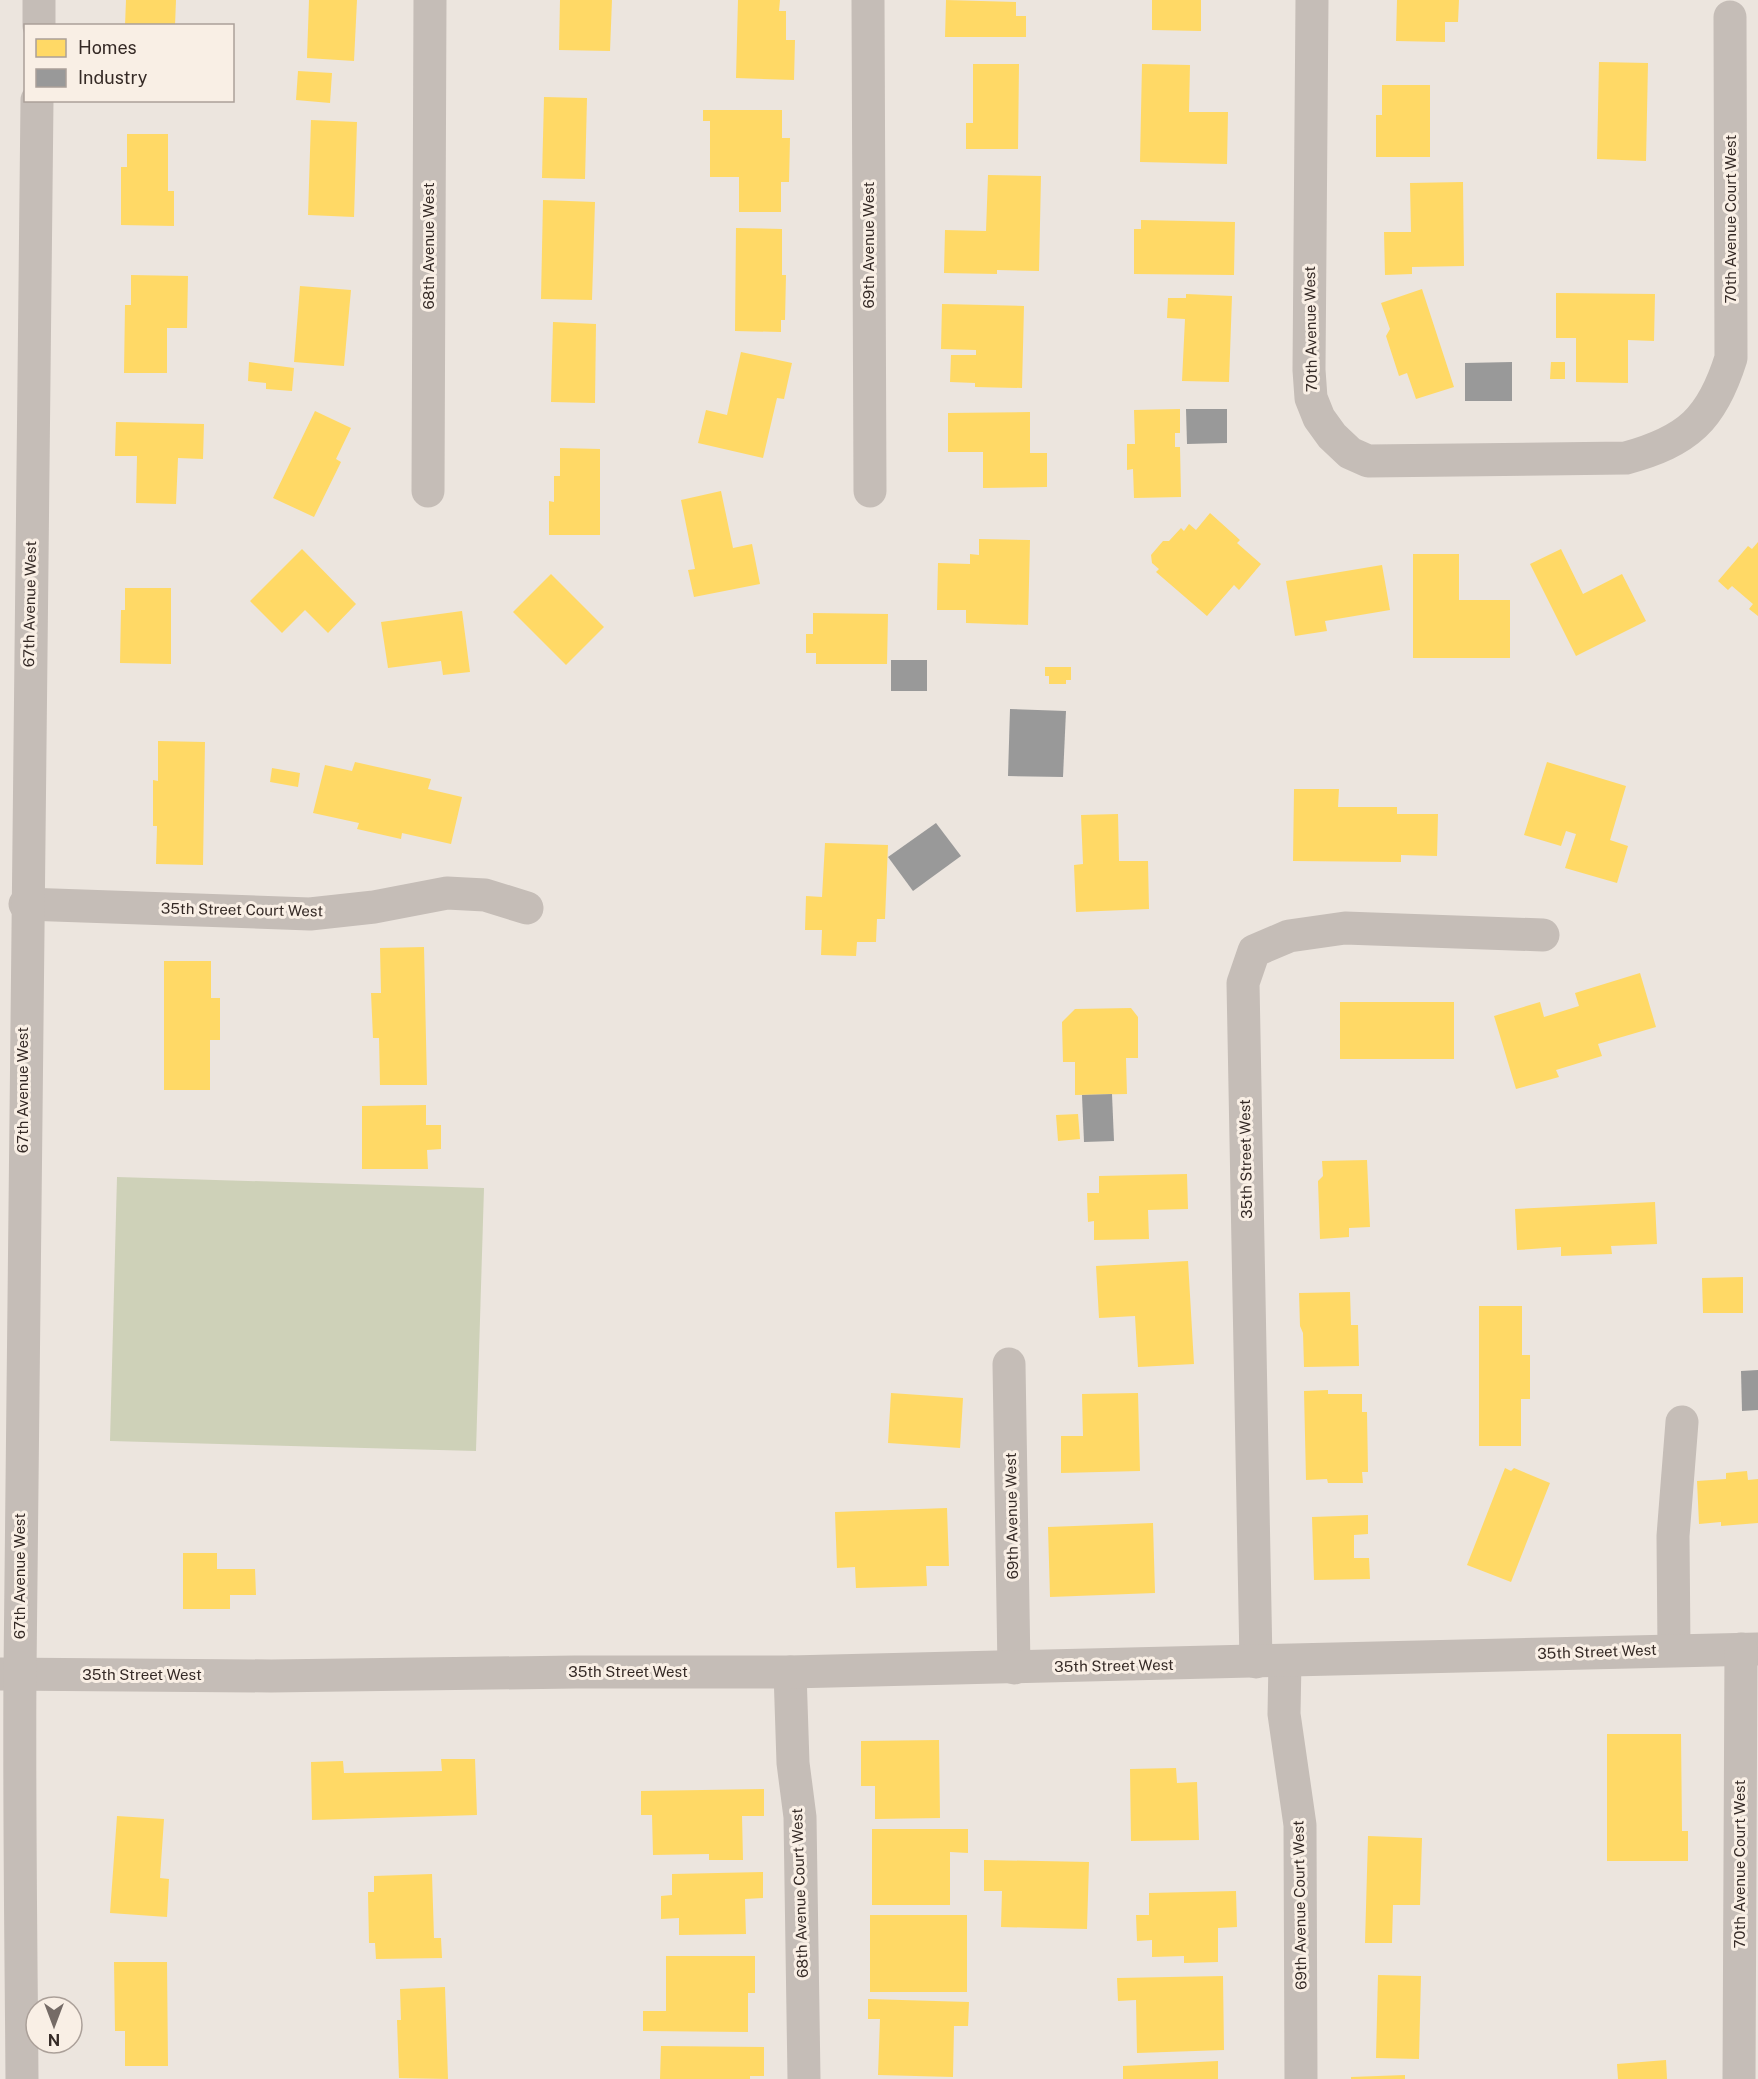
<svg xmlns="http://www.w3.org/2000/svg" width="1758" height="2079" font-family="'Public Sans',sans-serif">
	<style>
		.green { fill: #ced1b8 }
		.homes { fill: #ffd966 }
		.industry { fill: #999 }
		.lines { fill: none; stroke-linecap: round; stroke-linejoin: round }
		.minor { stroke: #c5bdb7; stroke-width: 33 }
		.labels { text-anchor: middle; stroke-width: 6; stroke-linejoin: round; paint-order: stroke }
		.street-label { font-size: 15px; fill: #352a26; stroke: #f9efe5 }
	</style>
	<rect width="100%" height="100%" fill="#ece5de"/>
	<polygon class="green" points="117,1177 484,1188 476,1451 110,1441"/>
	<g class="homes">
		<polygon points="126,0 176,0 175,26 125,26"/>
		<polygon points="309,0 357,0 354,61 307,58"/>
		<polygon points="560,0 612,0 610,51 559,50"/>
		<polygon points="738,0 780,0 779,11 786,11 786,40 795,40 794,80 736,78"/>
		<polygon points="946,0 1016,2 1016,16 1026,16 1026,37 945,37"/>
		<polygon points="1152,0 1201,0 1201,31 1152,30"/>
		<polygon points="1397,0 1459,0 1458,22 1445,22 1445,42 1396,41"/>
		<polygon points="1599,62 1648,63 1646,161 1597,159"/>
		<polygon points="973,64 1019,64 1018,149 966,149 966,123 973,123"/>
		<polygon points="1142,64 1190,65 1189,112 1228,112 1227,164 1140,162"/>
		<polygon points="298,71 332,73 330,103 296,100"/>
		<polygon points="1382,85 1430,85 1430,157 1376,157 1376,115 1382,115"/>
		<polygon points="544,97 587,98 585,179 542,178"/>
		<polygon points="703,110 782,110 782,138 790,138 789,182 781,182 781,212 739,212 739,177 710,177 710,121 703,121"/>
		<polygon points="311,120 357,122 354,217 308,215"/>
		<polygon points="127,134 168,134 168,191 174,191 174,226 121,225 121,167 127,167"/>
		<polygon points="988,175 1041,176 1039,271 997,270 997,274 944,273 945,230 986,231"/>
		<polygon points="1463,182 1464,266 1412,267 1412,274 1385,275 1384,232 1411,232 1410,183"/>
		<polygon points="543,200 595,202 592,300 541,299"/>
		<polygon points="1141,220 1235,222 1234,275 1134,274 1134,229 1141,229"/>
		<polygon points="736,228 782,229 782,275 786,275 785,320 781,320 781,332 735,331"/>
		<polygon points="131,275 188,276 187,328 167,328 167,373 124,373 125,305 131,305"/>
		<polygon points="300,286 351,290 344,366 294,362"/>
		<polygon points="1422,289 1454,387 1416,399 1407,373 1399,376 1386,336 1390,329 1381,303"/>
		<polygon points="1556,293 1655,294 1654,341 1628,340 1628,383 1576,382 1576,338 1556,338"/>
		<polygon points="1186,294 1232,296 1229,382 1182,381 1185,319 1167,318 1168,298 1186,298"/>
		<polygon points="942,304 1024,306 1022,388 975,387 975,383 950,382 951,355 976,355 976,350 941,349"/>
		<polygon points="553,322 596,324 595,403 551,402"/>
		<polygon points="741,352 792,363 784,399 777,398 763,458 698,443 706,410 727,415"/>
		<polygon points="249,362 294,368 292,391 266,389 266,383 248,381"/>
		<polygon points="1551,362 1565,362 1565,379 1550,379"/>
		<polygon points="1180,409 1180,433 1175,433 1175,447 1180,447 1181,497 1134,498 1133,469 1127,470 1127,444 1135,444 1134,410"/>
		<polygon points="315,411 351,428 336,459 341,462 314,517 273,498"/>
		<polygon points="1030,412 1030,453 1047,453 1047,487 983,488 983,452 948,452 948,413"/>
		<polygon points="116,422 204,424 203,459 178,458 176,504 136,503 137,456 115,456"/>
		<polygon points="560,448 600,449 600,535 549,535 549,501 554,502 554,476 560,476"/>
		<polygon points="721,491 733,548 752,544 760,584 694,597 688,570 695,569 681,500"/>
		<polygon points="1210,513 1240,540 1237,543 1261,564 1239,590 1234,585 1207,616 1156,572 1159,569 1152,563 1151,555 1163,541 1169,541 1181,528 1184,531 1189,524 1196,530"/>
		<polygon points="979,539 1030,540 1028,625 966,623 966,610 937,610 938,563 970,564 970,554 979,555"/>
		<polygon points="1758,542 1758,616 1749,609 1753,604 1732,586 1728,590 1718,581 1748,546 1752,549"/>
		<polygon points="302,549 356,604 328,633 305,610 282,633 250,601"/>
		<polygon points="1561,549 1583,594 1622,574 1646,621 1576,656 1530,564"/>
		<polygon points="1413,554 1459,554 1459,600 1510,600 1510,658 1413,658"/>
		<polygon points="1382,565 1390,610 1325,621 1327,631 1295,636 1286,581"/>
		<polygon points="551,574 604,627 566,665 513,612"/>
		<polygon points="125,588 171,588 171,664 120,663 121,610 125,610"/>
		<polygon points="462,611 470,672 443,675 441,661 388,668 381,622"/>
		<polygon points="813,613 888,614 887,664 816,664 816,653 806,653 806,634 813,634"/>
		<polygon points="1045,667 1071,667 1071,680 1066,680 1066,684 1049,684 1049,676 1045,676"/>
		<polygon points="158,741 205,742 203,865 156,864 157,826 153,826 153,780 158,781"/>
		<polygon points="355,762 431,779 428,789 462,797 451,844 402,833 401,839 357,829 359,823 313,813 325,765 352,771"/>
		<polygon points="1547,762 1626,786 1610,840 1628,846 1617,883 1565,868 1576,834 1566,831 1561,846 1524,835"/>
		<polygon points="272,768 300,773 298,787 270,782"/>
		<polygon points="1294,789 1339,789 1338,807 1397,807 1397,814 1438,814 1437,856 1401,855 1401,862 1293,861"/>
		<polygon points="1118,814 1119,861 1148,861 1149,909 1076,912 1074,865 1083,864 1081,815"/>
		<polygon points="825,843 888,845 885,919 877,919 876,942 857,942 856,956 821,955 822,930 805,930 806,896 822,897"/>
		<polygon points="424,947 427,1085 380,1085 379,1038 373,1038 371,993 381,993 380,948"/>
		<polygon points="164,961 211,961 211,998 220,998 220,1040 210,1040 210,1090 164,1090"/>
		<polygon points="1640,973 1656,1027 1598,1044 1602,1056 1556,1070 1559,1077 1516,1089 1494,1016 1540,1002 1544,1017 1579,1006 1575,993"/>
		<rect x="1340" y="1002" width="114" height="57"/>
		<polygon points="1131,1008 1138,1017 1138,1058 1126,1058 1127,1094 1075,1095 1075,1062 1063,1062 1062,1022 1075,1009"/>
		<polygon points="426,1105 426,1125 441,1125 441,1149 427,1150 428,1169 362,1169 362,1106"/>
		<polygon points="1078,1114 1080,1139 1058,1141 1056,1115"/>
		<polygon points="1367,1160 1370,1227 1349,1228 1349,1237 1320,1239 1318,1181 1323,1176 1322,1161"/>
		<polygon points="1187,1174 1188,1209 1148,1210 1149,1239 1094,1240 1094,1221 1088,1222 1087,1193 1099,1193 1099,1176"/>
		<polygon points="1655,1202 1657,1244 1611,1246 1612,1254 1561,1256 1561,1247 1517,1250 1515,1209"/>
		<polygon points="1188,1261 1194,1364 1138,1367 1135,1316 1099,1318 1096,1266"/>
		<polygon points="1743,1277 1743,1313 1703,1313 1702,1278"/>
		<polygon points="1350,1292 1351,1325 1358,1325 1359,1366 1304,1367 1303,1333 1300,1326 1299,1293"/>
		<polygon points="1479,1306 1522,1306 1522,1355 1530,1355 1530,1399 1521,1399 1521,1446 1479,1446"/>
		<polygon points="1328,1390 1328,1394 1362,1394 1362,1412 1367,1412 1368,1472 1362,1472 1363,1483 1328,1483 1327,1479 1306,1480 1304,1391"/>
		<polygon points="891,1393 963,1398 960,1448 888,1443"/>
		<polygon points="1138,1393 1140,1471 1061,1473 1061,1436 1083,1436 1082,1394"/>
		<polygon points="1505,1468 1511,1471 1514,1468 1550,1483 1511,1582 1467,1565"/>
		<polygon points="1747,1471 1748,1480 1758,1479 1758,1523 1721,1526 1721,1522 1699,1524 1697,1481 1726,1479 1726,1473"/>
		<polygon points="947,1508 949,1566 926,1566 927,1586 856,1588 855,1567 837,1568 835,1512"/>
		<polygon points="1368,1515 1368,1534 1354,1535 1354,1558 1369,1558 1370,1579 1314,1580 1312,1517"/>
		<polygon points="1153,1523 1155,1593 1050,1597 1048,1527"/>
		<polygon points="183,1553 217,1553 217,1569 255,1569 256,1595 230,1595 230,1609 183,1609"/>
		<polygon points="1607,1734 1681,1734 1682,1831 1688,1831 1688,1861 1607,1861"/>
		<polygon points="939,1740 940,1818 875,1819 875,1786 861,1786 861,1741"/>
		<polygon points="441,1759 475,1759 477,1815 312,1820 311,1762 343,1761 344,1773 442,1771"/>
		<polygon points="1176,1768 1177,1783 1197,1782 1199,1840 1131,1841 1130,1769"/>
		<polygon points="764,1789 764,1816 742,1816 743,1860 709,1860 709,1854 653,1855 652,1815 641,1815 641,1791"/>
		<polygon points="117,1816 164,1819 160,1878 169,1879 167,1917 110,1913"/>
		<polygon points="872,1829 968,1829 968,1853 950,1852 950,1905 872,1905"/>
		<polygon points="1368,1836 1422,1838 1420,1905 1393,1905 1392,1943 1365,1943"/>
		<polygon points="984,1860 1089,1862 1087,1929 1001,1927 1002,1891 984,1891"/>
		<polygon points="763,1872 763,1898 745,1899 746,1934 679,1935 679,1918 661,1919 661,1896 672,1895 672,1874"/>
		<polygon points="432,1874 434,1938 441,1938 442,1958 376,1959 375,1943 369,1943 368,1892 374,1892 374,1876"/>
		<polygon points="1236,1891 1237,1927 1218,1928 1218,1962 1184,1963 1184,1956 1152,1957 1152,1940 1137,1941 1136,1915 1149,1915 1149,1893"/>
		<rect x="870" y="1915" width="97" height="77"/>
		<polygon points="666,1956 755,1956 755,1993 748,1993 748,2032 643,2031 643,2011 666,2011"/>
		<polygon points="114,1962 167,1962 168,2066 125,2066 125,2031 115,2031"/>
		<polygon points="1378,1975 1421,1976 1419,2059 1376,2058"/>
		<polygon points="1223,1976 1224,2050 1137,2053 1136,2000 1118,2001 1117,1978"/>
		<polygon points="445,1987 448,2079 399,2078 397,2020 401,2020 400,1989"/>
		<polygon points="868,1999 969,2002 968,2026 954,2026 953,2077 878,2075 880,2019 868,2019"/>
		<polygon points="661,2046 764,2047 764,2076 750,2076 750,2079 660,2079"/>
		<polygon points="1666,2060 1667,2079 1618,2079 1617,2064"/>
		<polygon points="1218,2061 1218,2079 1123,2079 1123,2066"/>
		<polygon points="1405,2075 1405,2079 1351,2079 1351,2077"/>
	</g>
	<g class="industry">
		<polygon points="1512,362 1512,401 1465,401 1465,363"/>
		<polygon points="1186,409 1227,409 1227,443 1187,444"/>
		<rect x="891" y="660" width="36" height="31"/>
		<polygon points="1010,709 1066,711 1063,777 1008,776"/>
		<polygon points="936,823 961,856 913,891 888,857"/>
		<polygon points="1112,1094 1114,1141 1084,1142 1082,1095"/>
		<polygon points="1758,1370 1758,1410 1742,1411 1741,1371"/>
	</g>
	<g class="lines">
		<g class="minor">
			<polyline points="868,0 870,491"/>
			<path d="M1312 0 1309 370 1311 398 1319 418 1332 436 1350 453 1368 461 1626 458C1688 441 1712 419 1731 358L1730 17"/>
			<polyline points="39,26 39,0"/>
			<polyline points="428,491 430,0"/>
			<polyline points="25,904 310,914 374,907 447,893 485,895 527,908"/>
			<polyline points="1009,1364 1014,1668"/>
			<polyline points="1674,1650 1673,1536 1682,1422"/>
			<polyline points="1285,1661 1284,1714 1300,1825 1301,2079"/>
			<polyline points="1256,1662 1243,983 1254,951 1289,936 1345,928 1543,935"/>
			<polyline points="790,1672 793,1763 800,1817 804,2079"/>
			<polyline points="0,1674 271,1676 575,1672 790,1672 1758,1649"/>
			<path d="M22 2079C21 1943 19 1807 20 1671 21 1148 29 624 37 100"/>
			<polyline points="1739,2079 1741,1649"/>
		</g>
	</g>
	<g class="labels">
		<g class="street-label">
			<text transform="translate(1731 219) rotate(-90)" y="5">70th Avenue Court West</text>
			<text transform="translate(869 245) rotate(-90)" y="5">69th Avenue West</text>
			<text transform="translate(429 246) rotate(-90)" y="5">68th Avenue West</text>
			<text transform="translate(1311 329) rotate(-91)" y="5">70th Avenue West</text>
			<text transform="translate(30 604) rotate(-89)" y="5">67th Avenue West</text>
			<text transform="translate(242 910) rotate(1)" y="5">35th Street Court West</text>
			<text transform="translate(23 1090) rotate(-90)" y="5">67th Avenue West</text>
			<text transform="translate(1246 1159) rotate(-91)" y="5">35th Street West</text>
			<text transform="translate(1012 1516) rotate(-91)" y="5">69th Avenue West</text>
			<text transform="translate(20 1576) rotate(-90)" y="5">67th Avenue West</text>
			<text transform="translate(1597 1652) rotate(-2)" y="5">35th Street West</text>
			<text transform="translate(1114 1666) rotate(-1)" y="5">35th Street West</text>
			<text x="628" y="1677">35th Street West</text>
			<text x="142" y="1680">35th Street West</text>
			<text transform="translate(1740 1864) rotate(-90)" y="5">70th Avenue Court West</text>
			<text transform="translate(800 1893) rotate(-92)" y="5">68th Avenue Court West</text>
			<text transform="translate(1300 1905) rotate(-91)" y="5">69th Avenue Court West</text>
		</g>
	</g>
	<rect x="24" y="24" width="210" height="78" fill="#f9efe5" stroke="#aba099" stroke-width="1.5"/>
	<rect x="36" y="39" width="30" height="18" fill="#ffd966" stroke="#aba099" stroke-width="1.5"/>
	<text x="78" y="54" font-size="18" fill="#352a26">Homes</text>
	<rect x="36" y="69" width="30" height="18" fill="#999999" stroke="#aba099" stroke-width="1.5"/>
	<text x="78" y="84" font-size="18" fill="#352a26">Industry</text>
	<g transform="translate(54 2025) rotate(180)"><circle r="28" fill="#f9efe5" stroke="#aba099" stroke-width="1.5"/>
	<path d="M0-4.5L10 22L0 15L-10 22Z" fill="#756b66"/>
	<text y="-9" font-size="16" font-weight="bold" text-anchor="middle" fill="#352a26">N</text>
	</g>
</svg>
